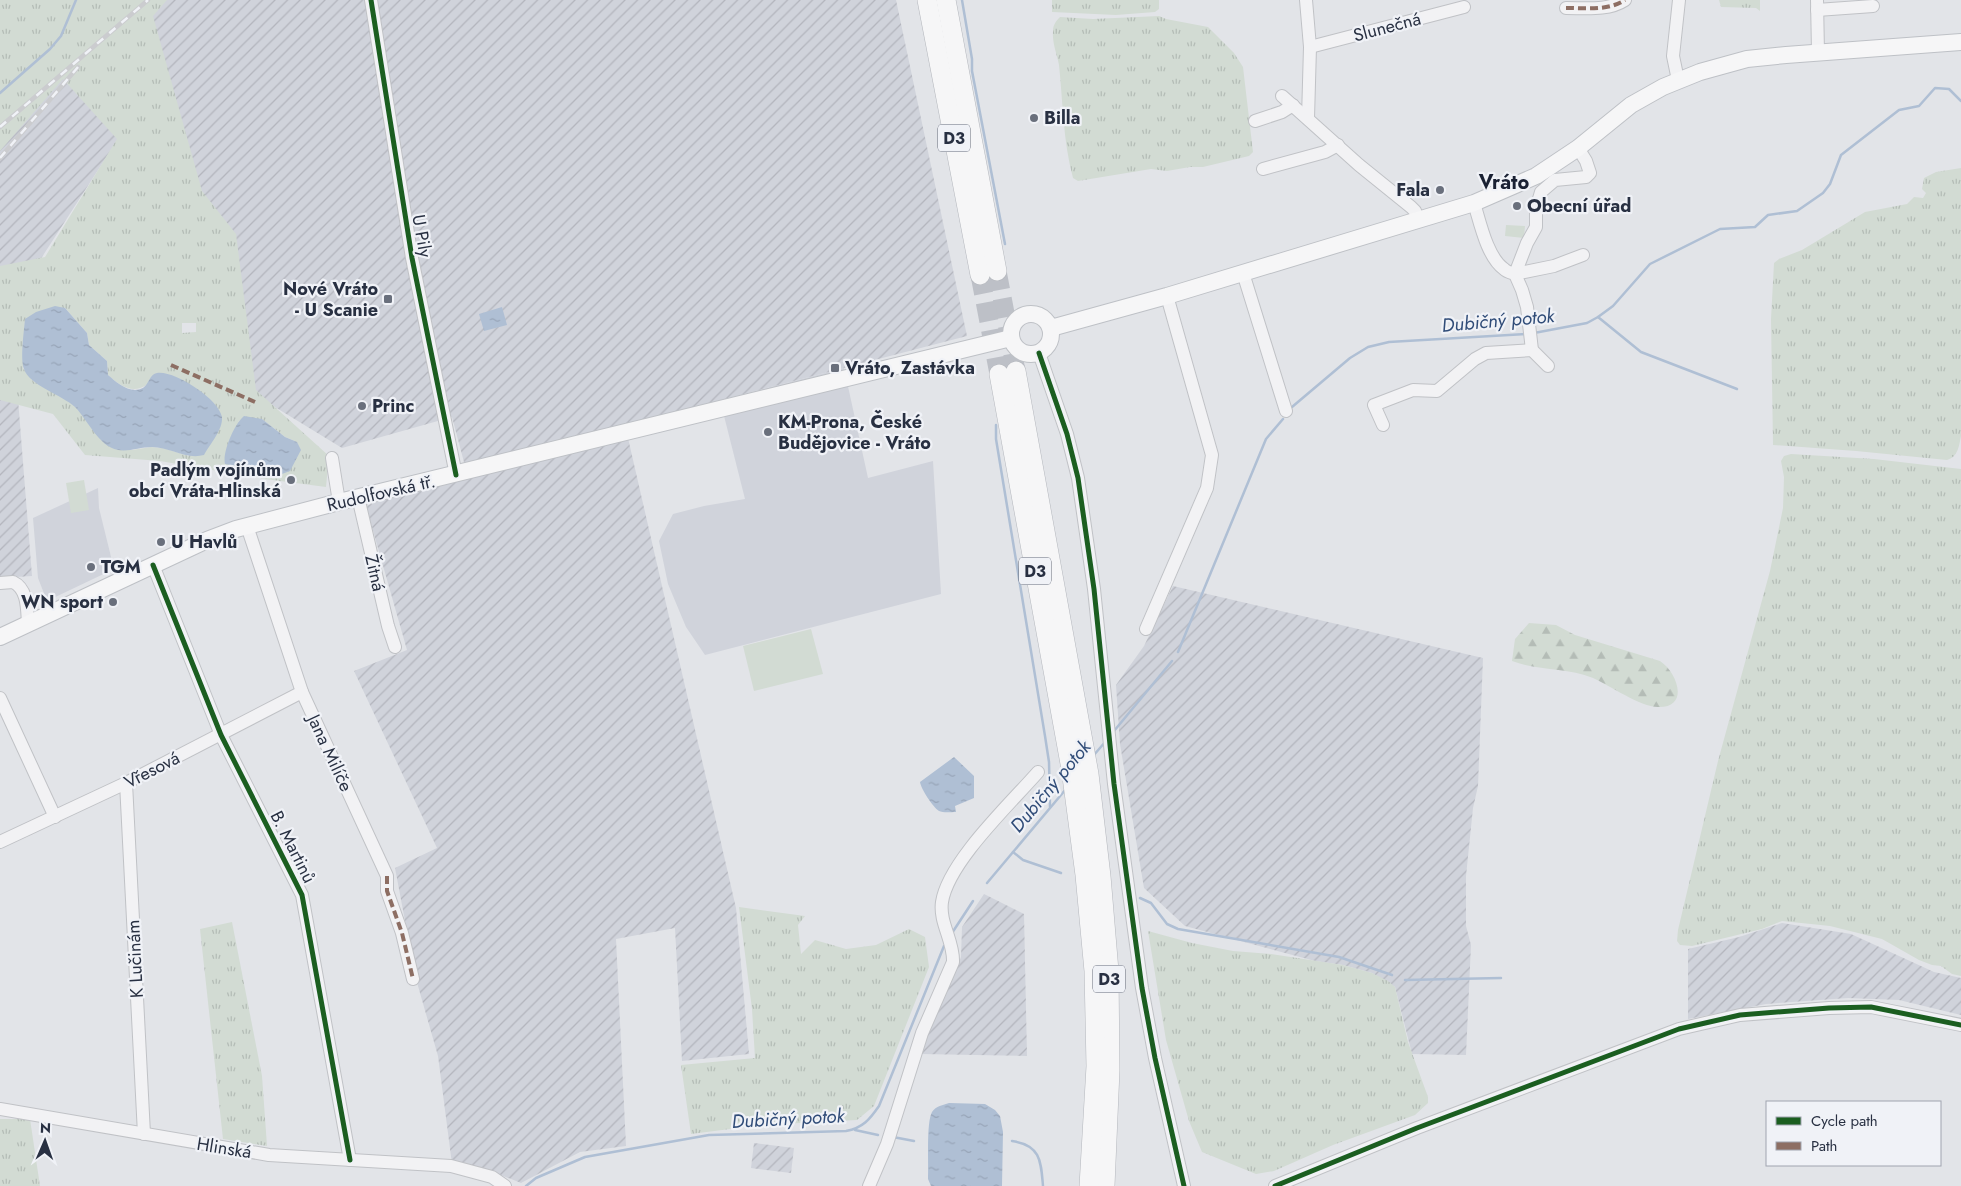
<svg xmlns="http://www.w3.org/2000/svg" width="1961" height="1186" font-family="Jost,sans-serif">
	<style>
		.built { fill: #d0d3db }
		.industrial { fill: url(#industrial-furrows) }
		.grass { fill: url(#grass-tufts); fill-rule: evenodd }
		.forest { fill: url(#forest-firs) }
		.green { fill: #d2dbd3 }
		.water { fill: url(#water-ripples) }
		.lines { fill: none; stroke-linecap: round; stroke-linejoin: round }
		.stream { stroke: #afbfd4; stroke-width: 2.5 }
		.highway-tunnel { stroke: #bdc0c7; stroke-width: 19; stroke-dasharray: 19 9; stroke-linecap: butt }
		.minor-casing { stroke: #c0c2c6; stroke-width: 14 }
		.major-casing { stroke: #bec1c6; stroke-width: 18 }
		.highway-casing { stroke: #b4b7bd; stroke-width: 20 }
		.minor { stroke: #f2f2f4; stroke-width: 12 }
		.major { stroke: #f6f6f7; stroke-width: 16 }
		.highway { stroke: #f6f6f7; stroke-width: 19 }
		.rail-casing { stroke: #cbcccf; stroke-width: 4.5 }
		.rail { stroke: #f0f2f7; stroke-width: 2.5; stroke-dasharray: 8; stroke-linecap: butt }
		.quiet { stroke: #8d6e63; stroke-width: 4; stroke-dasharray: 8 4; stroke-linecap: butt }
		.cycleway-casing { stroke: #f0f2f7; stroke-width: 8 }
		.cycleway { stroke: #1b5e20; stroke-width: 5 }
		.poi-dot { fill: #696f7c; stroke: #f0f2f7; stroke-width: 2 }
		.labels { text-anchor: middle; stroke-width: 4.5; stroke-linejoin: round; paint-order: stroke }
		.shield { fill: #f0f2f7; stroke: #646a78; stroke-width: 1 }
		.shield-label { font-size: 16px; font-weight: bold; fill: #283042 }
		.street-label { font-size: 18px; fill: #283042; stroke: #f0f2f7 }
		.poi-label { font-size: 18px; font-weight: bold; fill: #283042; stroke: #f0f2f7; text-anchor: start }
		.water-label { font-size: 19px; font-style: italic; fill: #304c78; stroke: #f0f2f7 }
		.quarter-label { font-size: 20px; font-weight: bold; fill: #1a2133; stroke: #f0f2f7 }
	</style>
	<defs>
		<pattern id="industrial-furrows" width="10" height="10" patternUnits="userSpaceOnUse" patternTransform="scale(1.25)"><rect width="10" height="10" fill="#d0d3db"/><path d="M-1 1l2-2M0 10L10 0M9 11l2-2" fill="none" stroke="#b3b5bd"/></pattern>
		<pattern id="grass-tufts" width="24" height="20" patternUnits="userSpaceOnUse" patternTransform="scale(1.25)"><rect width="24" height="20" fill="#d2dbd3"/><path d="M3 7l-1-3M5 7V3M7 7l1-3M15 17l-1-3M17 17v-4M19 17l1-3" fill="none" stroke="#b4bcb6"/></pattern>
		<pattern id="forest-firs" width="22" height="20" patternUnits="userSpaceOnUse" patternTransform="scale(1.25)"><rect width="22" height="20" fill="#d2dbd3"/><path d="M5 1l3.5 6h-7zM16 11l3.5 6h-7z" fill="#b4bcb6"/></pattern>
		<pattern id="water-ripples" width="26" height="14" patternUnits="userSpaceOnUse" patternTransform="scale(1.25)"><rect width="26" height="14" fill="#afbfd4"/><path d="M2 4q2-2 4 0t4 0M15 11q2-2 4 0t4 0" fill="none" stroke="#97a4b7"/></pattern>
	</defs>
	<rect width="100%" height="100%" fill="#e2e4e8"/>
	<g class="built">
		<polygon points="844,368 868,478 933,461 941,594 705,655 686,627 668,584 659,541 673,514 704,506 745,499 720,400"/>
		<polygon points="98,488 99,508 114,569 47,601 38,578 33,518"/>
	</g>
	<g class="industrial">
		<polygon points="0,0 896,0 967,336 625,425 736,908 749,1054 682,1061 675,928 616,939 626,1146 580,1152 521,1183 483,1168 452,1164 438,1056 416,979 395,868 437,848 354,671 407,650 366,506 465,466 452,417 342,448 247,390 111,150 33,271 0,270"/>
		<polygon points="0,386 18,399 32,576 0,578"/>
		<polygon points="1173,586 1483,658 1478,786 1473,808 1466,876 1466,926 1471,945 1466,1055 1412,1054 1395,987 1372,973 1343,965 1315,961 1185,926 1144,888 1120,744 1116,685 1144,646"/>
		<polygon points="984,894 1024,914 1027,1056 920,1054 961,957 962,927"/>
		<polygon points="1782,923 1851,934 1934,972 1961,978 1961,1015 1899,1000 1848,998 1766,1004 1688,1019 1688,949 1739,937"/>
		<polygon points="754,1143 794,1148 791,1173 751,1168"/>
	</g>
	<g class="grass">
		<path d="M0 0H167L153 16 202 191 236 234 256 390 329 456 326 487 265 479 160 461 85 455 53 414 0 400V266L45 257 117 139 63 79 0 151ZM65 308 87 333 89 345 107 361 108 375C120 386 133 395 148 384L189 456 163 448 151 447 132 450 105 443 76 407 60 395 33 381 23 368 25 320ZM182 323H196V332L182 333ZM262 419 285 437 297 442 238 421Z"/>
		<polygon points="1052,0 1159,0 1159,9 1155,12 1116,15 1052,12"/>
		<polygon points="1719,0 1760,0 1760,11 1756,8 1721,7"/>
		<path d="M1159 16 1166 19 1208 27 1234 53 1243 67 1253 152 1249 156 1203 167H1190L1167 171 1151 169 1078 181 1073 178C1063 141 1063 103 1059 65 1057 54 1052 43 1053 31 1053 25 1056 21 1060 17L1093 19Z"/>
		<path d="M1961 168V436C1959 446 1958 457 1947 460L1856 451 1773 445 1771 319 1774 263 1779 259 1802 250 1865 212 1907 204 1914 197 1923 198 1926 193 1922 189 1924 178 1936 172Z"/>
		<polygon points="1791,454 1874,459 1961,469 1961,976 1952,974 1941,966 1932,965 1919,960 1882,939 1830,926 1782,921 1762,929 1692,946 1680,945 1677,941 1678,930 1718,761 1770,571 1783,508 1784,477 1781,461 1784,456"/>
		<polygon points="739,907 805,916 798,925 801,954 815,940 846,949 876,945 909,929 925,937 929,967 874,1106 857,1120 761,1125 691,1134 681,1065 755,1058 752,1009"/>
		<polygon points="232,922 262,1076 267,1146 223,1139 200,929"/>
		<polygon points="1148,931 1192,943 1233,951 1271,954 1343,965 1372,973 1388,981 1395,987 1408,1042 1428,1097 1428,1103 1415,1115 1333,1145 1274,1171 1256,1174 1202,1152 1189,1121 1166,1040"/>
		<polygon points="0,1119 30,1119 40,1186 0,1186"/>
	</g>
	<path class="forest" d="M1529 623 1556 625 1575 635 1660 661C1677 672 1690 707 1659 707 1642 708 1609 685 1593 678 1566 667 1538 671 1512 661L1515 639Z"/>
	<g class="green">
		<polygon points="1506,225 1525,226 1524,238 1505,236"/>
		<polygon points="84,480 89,510 71,513 66,483"/>
		<polygon points="811,629 823,674 754,691 743,646"/>
	</g>
	<g class="water">
		<path d="M55 306 65 308 87 333 89 345 107 361 108 375C115 381 125 390 135 390 150 390 147 375 157 373 174 370 219 399 222 417 223 430 210 444 204 455 186 460 170 447 152 447 140 447 129 452 118 450 98 446 88 420 75 407 62 395 29 385 24 369 20 359 24 331 25 319L36 312Z"/>
		<polygon points="502,307 507,325 484,331 479,314"/>
		<path d="M244 416 262 419 285 437 297 442 301 450 290 471 282 474 225 464C222 452 235 423 244 416Z"/>
		<path d="M954 757 974 776V798L955 806 956 812C951 812 943 813 939 811 933 807 921 789 920 782Z"/>
		<path d="M949 1103 985 1104 995 1110 1000 1116 1003 1132 1002 1186H931L928 1179C929 1165 926 1123 932 1112 936 1106 943 1105 949 1103Z"/>
	</g>
	<g class="lines">
		<g class="stream">
			<polyline points="962,0 972,59 972,71 1005,244"/>
			<polyline points="0,93 50,49 61,36 76,0"/>
			<polyline points="1598,317 1641,352 1737,389"/>
			<polyline points="1534,333 1587,323 1598,317 1613,306 1650,264 1720,229 1755,227 1768,215 1797,211 1823,193 1830,184 1841,155 1899,110 1919,106 1935,88 1949,89 1961,101"/>
			<polyline points="1292,407 1350,358 1368,347 1389,342 1526,334"/>
			<polyline points="996,425 996,439 1045,736 1049,762 1050,807"/>
			<polyline points="1178,652 1266,439 1283,419"/>
			<polyline points="1114,731 1172,661"/>
			<polyline points="1093,756 1106,741"/>
			<polyline points="1013,852 1023,860 1061,873"/>
			<polyline points="987,883 1066,789"/>
			<polyline points="1140,898 1151,903 1167,924 1178,929 1339,957 1392,975"/>
			<polyline points="952,933 973,901"/>
			<polyline points="1405,980 1501,978"/>
			<polyline points="855,1130 878,1135"/>
			<polyline points="893,1137 914,1141"/>
			<path d="M1012 1141C1041 1145 1041 1162 1043 1186"/>
			<path d="M526 1186 536 1178 585 1157 709 1135 846 1131C863 1128 870 1119 879 1106L944 946"/>
		</g>
		<g class="highway-tunnel">
			<polyline points="997,271 1016,371"/>
			<polyline points="980,275 999,374"/>
		</g>
		<g class="minor-casing">
			<g id="minor">
				<polyline points="371,0 412,258 456,475"/>
				<polyline points="1306,0 1310,47 1308,118"/>
				<polyline points="1817,0 1818,52"/>
				<path d="M1566 8C1586 8 1608 11 1625 0"/>
				<polyline points="1817,10 1873,6"/>
				<polyline points="1310,47 1464,7"/>
				<polyline points="1678,80 1673,56 1679,0"/>
				<polyline points="1282,96 1359,165 1411,207 1415,211 1419,221"/>
				<polyline points="1255,121 1282,112 1293,105"/>
				<polyline points="1263,169 1325,152 1338,145"/>
				<path d="M1474 203C1480 222 1487 257 1504 269 1507 272 1512 273 1515 274L1522 290 1527 307 1532 350 1548 366"/>
				<polyline points="1243,273 1286,411"/>
				<polyline points="1515,274 1527,243 1536,227 1536,209 1541,192 1555,180 1586,177 1590,173 1586,161 1578,148"/>
				<polyline points="1515,274 1554,266 1583,255"/>
				<polyline points="1039,353 1067,434 1078,478 1094,589 1114,784 1142,988 1155,1058 1184,1186"/>
				<polyline points="1383,425 1374,405 1413,390 1437,391 1475,359 1486,353 1532,350"/>
				<polyline points="332,458 339,502"/>
				<polyline points="358,497 388,626 395,647"/>
				<polyline points="247,526 302,692 387,876 387,891 402,933 413,979"/>
				<polyline points="153,565 221,735 302,895 350,1160"/>
				<path d="M0 583 13 582C28 589 27 609 28 624"/>
				<polyline points="1146,629 1207,488 1212,455 1167,296"/>
				<polyline points="0,698 55,817"/>
				<polyline points="126,783 144,1134"/>
				<polyline points="0,842 126,783 302,692"/>
				<polyline points="0,1109 269,1155 451,1166 492,1177 505,1186"/>
				<path d="M869 1186 887 1144 922 1033 953 962C954 941 939 923 942 902 948 862 1011 803 1038 772"/>
				<polyline points="1275,1186 1417,1128 1679,1029 1740,1015 1829,1008 1871,1007 1961,1025"/>
			</g>
		</g>
		<g class="major-casing">
			<g id="major">
				<circle cx="1031" cy="334" r="20"/>
				<polyline points="1051,328 1167,296 1474,203 1536,176 1578,148 1631,105 1663,87 1700,72 1747,59 1786,55 1961,42"/>
				<polyline points="0,637 207,540 236,529 335,503 1011,338"/>
			</g>
		</g>
		<g class="highway-casing">
			<g id="highway">
				<polyline points="927,0 980,275"/>
				<polyline points="946,0 997,271"/>
				<polyline points="1016,371 1089,774 1101,876 1109,971 1110,1070 1105,1186"/>
				<polyline points="999,374 1071,769 1085,875 1094,971 1096,1066 1089,1186"/>
			</g>
		</g>
		<use href="#minor" class="minor"/>
		<use href="#major" class="major"/>
		<use href="#highway" class="highway"/>
		<g class="rail-casing">
			<g id="rail">
				<polyline points="0,127 148,0"/>
				<polyline points="0,158 78,67"/>
			</g>
		</g>
		<use href="#rail" class="rail"/>
		<g class="quiet">
			<path d="M1566 8C1586 8 1608 11 1625 0"/>
			<polyline points="171,365 255,402"/>
			<polyline points="387,876 387,891 402,933 413,979"/>
		</g>
		<g class="cycleway-casing">
			<g id="cycleway">
				<polyline points="371,0 412,258 456,475"/>
				<polyline points="1039,353 1067,434 1078,478 1094,589 1114,784 1142,988 1155,1058 1184,1186"/>
				<polyline points="153,565 221,735 302,895 350,1160"/>
				<polyline points="1275,1186 1417,1128 1679,1029 1740,1015 1829,1008 1871,1007 1961,1025"/>
			</g>
		</g>
		<use href="#cycleway" class="cycleway"/>
	</g>
	<g class="poi-dot">
		<circle cx="1034" cy="118" r="5"/>
		<circle cx="1440" cy="190" r="5"/>
		<circle cx="1517" cy="206" r="5"/>
		<rect x="383" y="294" width="10" height="10" rx="2.5"/>
		<rect x="830" y="363" width="10" height="10" rx="2.5"/>
		<circle cx="362" cy="406" r="5"/>
		<circle cx="768" cy="432" r="5"/>
		<circle cx="291" cy="480" r="5"/>
		<circle cx="161" cy="542" r="5"/>
		<circle cx="91" cy="567" r="5"/>
		<circle cx="113" cy="602" r="5"/>
	</g>
	<g class="labels">
		<g class="shield">
			<rect x="938" y="124.5" width="32" height="27" rx="4"/>
			<rect x="1019" y="557.5" width="32" height="27" rx="4"/>
			<rect x="1093" y="965.5" width="32" height="27" rx="4"/>
		</g>
		<g class="shield-label">
			<text x="954" y="144">D3</text>
			<text x="1035" y="577">D3</text>
			<text x="1109" y="985">D3</text>
		</g>
		<g class="street-label">
			<text transform="translate(1387 27) rotate(-15)" y="6">Slunečná</text>
			<text transform="translate(422 236) rotate(80)" y="6">U Pily</text>
			<text transform="translate(381 493) rotate(-13)" y="6">Rudolfovská tř.</text>
			<text transform="translate(375 573) rotate(77)" y="6">Žitná</text>
			<text transform="translate(330 753) rotate(65)" y="6">Jana Milíče</text>
			<text transform="translate(152 770) rotate(-27)" y="6">Vřesová</text>
			<text transform="translate(293 847) rotate(63)" y="6">B. Martinů</text>
			<text transform="translate(135 959) rotate(-93)" y="6">K Lučinám</text>
			<text transform="translate(224 1148) rotate(9)" y="6">Hlinská</text>
		</g>
		<g class="poi-label">
			<text x="1044" y="124">Billa</text>
			<text x="1430" y="196" text-anchor="end">Fala</text>
			<text x="1527" y="212">Obecní úřad</text>
			<text x="378" y="295" text-anchor="end">Nové Vráto<tspan x="378" dy="21">- U Scanie</tspan></text>
			<text x="845" y="374">Vráto, Zastávka</text>
			<text x="372" y="412">Princ</text>
			<text x="778" y="428">KM-Prona, České<tspan x="778" dy="21">Budějovice - Vráto</tspan></text>
			<text x="281" y="476" text-anchor="end">Padlým vojínům<tspan x="281" dy="21">obcí Vráta-Hlinská</tspan></text>
			<text x="171" y="548">U Havlů</text>
			<text x="101" y="573">TGM</text>
			<text x="103" y="608" text-anchor="end">WN sport</text>
		</g>
		<g class="water-label">
			<text transform="translate(1498 320) rotate(-5)" y="7">Dubičný potok</text>
			<text transform="translate(1050 786) rotate(-50)" y="7">Dubičný potok</text>
			<text transform="translate(788 1118) rotate(-3)" y="7">Dubičný potok</text>
		</g>
		<g class="quarter-label">
			<text x="1504" y="189">Vráto</text>
		</g>
	</g>
	<rect x="1766" y="1101" width="175" height="65" fill="#f0f2f7" stroke="#a0a4af"/>
	<rect x="1776" y="1117" width="25" height="8" fill="#1b5e20" stroke="#a0a4af"/>
	<text x="1811" y="1126" font-size="15" fill="#283042">Cycle path</text>
	<rect x="1776" y="1142" width="25" height="8" fill="#8d6e63" stroke="#a0a4af"/>
	<text x="1811" y="1151" font-size="15" fill="#283042">Path</text>
	<g transform="translate(45 1141) rotate(2)" stroke="#f0f2f7" stroke-width="4" paint-order="stroke">
	<path d="M0-4L9 19L0 12L-9 19Z" fill="#283042"/>
	<text y="-8" font-size="14" font-weight="bold" text-anchor="middle" fill="#283042">N</text>
	</g>
</svg>
